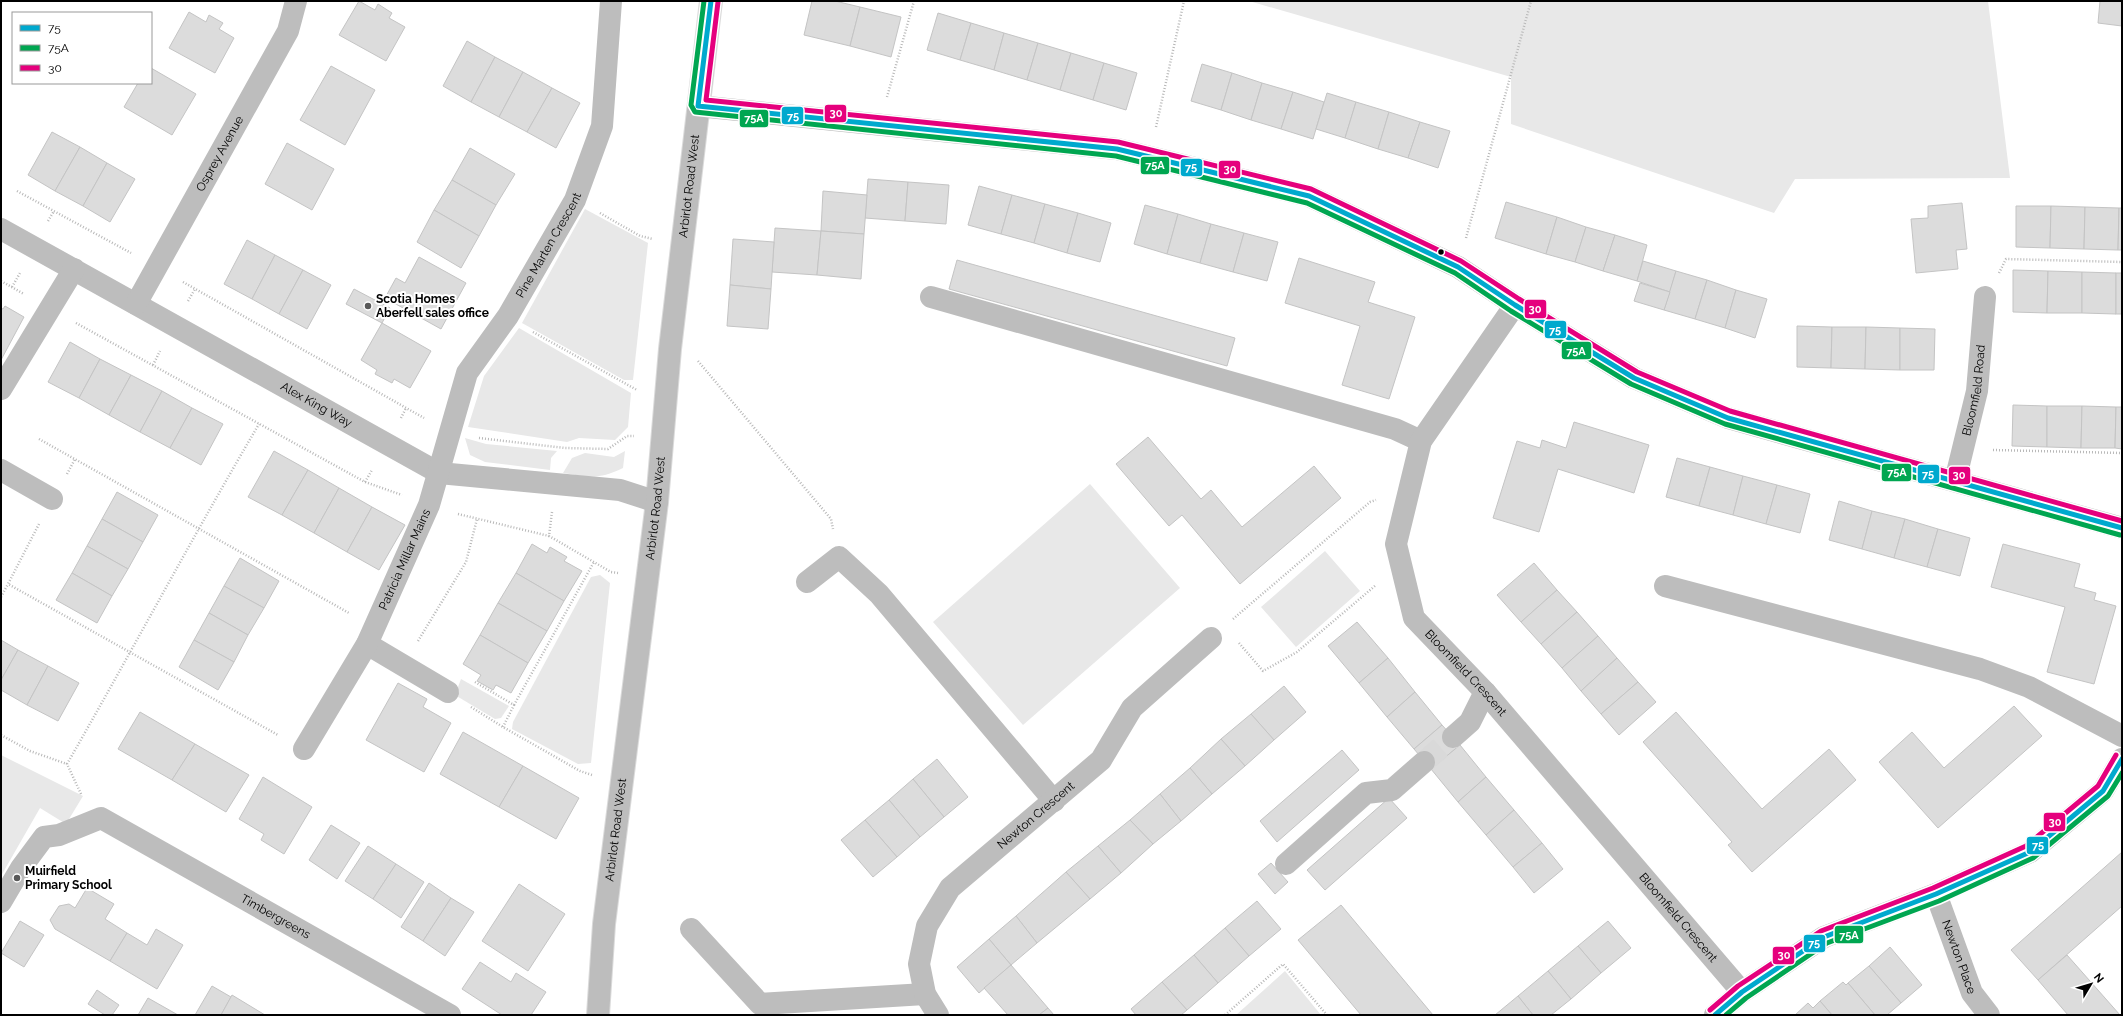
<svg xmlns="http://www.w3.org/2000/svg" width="2123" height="1016" font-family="Raleway,sans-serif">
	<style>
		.green { fill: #e8e8e8 }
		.building { fill: #dcdcdc; stroke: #c4c4c4 }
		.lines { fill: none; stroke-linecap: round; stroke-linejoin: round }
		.minor-tunnel { stroke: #d9d9d9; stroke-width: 22; stroke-dasharray: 22 11; stroke-linecap: butt }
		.major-casing { stroke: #dbdbdb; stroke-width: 24 }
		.path { stroke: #b8b8b8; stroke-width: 2.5; stroke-dasharray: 1 2; stroke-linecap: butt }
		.minor { stroke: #bdbdbd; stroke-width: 22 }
		.major { stroke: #bdbdbd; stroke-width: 22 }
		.bus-1-casing { stroke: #fff; stroke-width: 8 }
		.bus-2-casing { stroke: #fff; stroke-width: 8 }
		.bus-3-casing { stroke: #fff; stroke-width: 8 }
		.bus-1 { stroke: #00a9ce; stroke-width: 5 }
		.bus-2 { stroke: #00a651; stroke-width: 5 }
		.bus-3 { stroke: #e5007d; stroke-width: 5 }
		.bus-dot { fill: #000; stroke: #fff; stroke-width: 1.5 }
		.poi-dot { fill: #595959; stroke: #fff; stroke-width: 1.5 }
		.labels { text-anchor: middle; stroke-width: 4; stroke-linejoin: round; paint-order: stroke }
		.street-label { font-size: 12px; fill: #000; stroke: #fff }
		.poi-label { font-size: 12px; font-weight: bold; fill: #000; stroke: #fff; text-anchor: start }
		.line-badge { stroke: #fff; stroke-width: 1.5 }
		.badge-label { font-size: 11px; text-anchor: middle; font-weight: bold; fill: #fff }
	</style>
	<rect width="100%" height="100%" fill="#fff"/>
	<g class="green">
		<polygon points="1249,1 1988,1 2010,178 1795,179 1774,213 1511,124 1511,77"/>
		<polygon points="585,209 648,243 633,380 624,380 522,323"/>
		<polygon points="519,328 631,393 628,427 615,440 579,438 567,442 468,427 484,376"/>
		<polygon points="465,438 486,444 557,451 551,458 550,470 485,462 470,455"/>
		<path d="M625 451 623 468C598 480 590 477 563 473L572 458 585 453 614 457Z"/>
		<polygon points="1090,484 1180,588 1023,725 933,622"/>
		<polygon points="1325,551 1360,591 1296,647 1261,607"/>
		<polygon points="600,575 610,583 591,763 578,764 512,729 513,722 591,577"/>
		<polygon points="461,679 509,706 501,718 495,719 455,695"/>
		<polygon points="1,755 83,796 66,824 40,808 1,876"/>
		<polygon points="1285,971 1321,1015 1236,1015"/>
	</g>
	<g class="building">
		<polygon points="359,1 375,10 378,4 392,13 389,18 405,27 386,61 339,35"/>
		<polygon points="812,1 835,1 860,7 850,46 804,35"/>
		<polygon points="2100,1 2122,1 2122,26 2098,23"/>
		<polygon points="860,7 901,17 891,57 850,46"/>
		<polygon points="189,12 206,22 209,15 223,23 219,29 234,38 215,73 169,48"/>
		<polygon points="938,13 971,23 960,60 927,50"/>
		<polygon points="971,23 1004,33 994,70 960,60"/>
		<polygon points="1004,33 1038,43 1027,80 994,70"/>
		<polygon points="467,41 495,57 471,102 443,86"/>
		<polygon points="1038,43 1071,53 1060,90 1027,80"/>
		<polygon points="1071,53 1104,63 1093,100 1060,90"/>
		<polygon points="495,57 523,72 499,117 471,102"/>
		<polygon points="1104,63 1137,73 1126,110 1093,100"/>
		<polygon points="1202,64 1232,73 1221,110 1191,101"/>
		<polygon points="331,66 375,90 345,145 300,120"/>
		<polygon points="151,68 196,94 172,135 124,107 138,83 151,83"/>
		<polygon points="523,72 552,88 527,132 499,117"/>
		<polygon points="1232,73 1262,83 1251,120 1221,110"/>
		<polygon points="1262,83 1293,92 1281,129 1251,120"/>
		<polygon points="552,88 580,103 556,148 527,132"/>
		<polygon points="1293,92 1324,102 1313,139 1281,129"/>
		<polygon points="1327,93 1356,102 1345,138 1316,129"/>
		<polygon points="1356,102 1389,112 1378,149 1345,138"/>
		<polygon points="1389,112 1420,122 1408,158 1378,149"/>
		<polygon points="1420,122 1450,131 1438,168 1408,158"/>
		<polygon points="52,132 80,147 55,191 28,175"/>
		<polygon points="287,143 334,169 312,210 265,184"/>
		<polygon points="80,147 107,163 83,206 55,191"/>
		<polygon points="470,148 515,174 496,205 452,180"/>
		<polygon points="107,163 135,179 110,222 83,206"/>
		<polygon points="868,179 908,182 905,221 865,218"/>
		<polygon points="452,180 496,205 479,236 434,210"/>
		<polygon points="908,182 949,185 946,224 905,221"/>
		<polygon points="979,186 1012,195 1001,234 968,225"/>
		<polygon points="823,191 867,195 864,234 821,231"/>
		<polygon points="1012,195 1045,204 1034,243 1001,234"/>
		<polygon points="1506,202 1557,217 1546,254 1495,238"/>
		<polygon points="1962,203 1967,249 1956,250 1958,269 1916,273 1911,219 1928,218 1928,206"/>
		<polygon points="1045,204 1078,213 1067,253 1034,243"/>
		<polygon points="1145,205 1178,214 1167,254 1134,244"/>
		<polygon points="2016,206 2051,206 2050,248 2016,247"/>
		<polygon points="2051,206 2085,207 2084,249 2050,248"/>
		<polygon points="2085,207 2119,208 2118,250 2084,249"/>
		<polygon points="2119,208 2122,208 2122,250 2118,250"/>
		<polygon points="434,210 479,236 461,268 417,242"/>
		<polygon points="1078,213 1111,223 1100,262 1067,253"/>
		<polygon points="1178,214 1211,224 1200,263 1167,254"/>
		<polygon points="1557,217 1586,227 1575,262 1546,254"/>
		<polygon points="1211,224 1244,233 1233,272 1200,263"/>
		<polygon points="1586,227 1615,235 1603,271 1575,262"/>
		<polygon points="775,228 821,231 817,275 772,272"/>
		<polygon points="821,231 864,234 861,279 817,275"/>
		<polygon points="1244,233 1278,242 1267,281 1233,272"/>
		<polygon points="1615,235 1647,245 1637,281 1603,271"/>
		<polygon points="733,239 774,242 771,289 730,285"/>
		<polygon points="247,240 275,255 252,299 224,284"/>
		<polygon points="275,255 303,270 279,314 252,299"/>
		<polygon points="419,257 466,283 441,329 385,298 396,278 405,283"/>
		<polygon points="1299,258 1375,282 1368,302 1415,317 1389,399 1342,385 1360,326 1285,303"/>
		<polygon points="957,260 1235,338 1227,366 949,289"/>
		<polygon points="1643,261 1676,271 1670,292 1637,281"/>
		<polygon points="303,270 331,285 307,329 279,314"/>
		<polygon points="2013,270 2048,271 2047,313 2013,312"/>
		<polygon points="1676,271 1707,280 1695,319 1664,310"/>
		<polygon points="2048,271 2082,272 2082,313 2047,313"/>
		<polygon points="2082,272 2116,273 2116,314 2082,313"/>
		<rect x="2116" y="273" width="6" height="41"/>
		<polygon points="1707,280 1736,290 1725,328 1695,319"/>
		<polygon points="1640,283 1670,292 1664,310 1634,301"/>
		<polygon points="730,285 771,289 768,329 727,326"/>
		<polygon points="354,289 390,308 382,323 346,304"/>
		<polygon points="1736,290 1767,299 1755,338 1725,328"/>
		<polygon points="5,306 24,317 1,360 1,308 3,309"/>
		<polygon points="382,323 431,351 410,388 394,379 392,383 375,374 377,370 361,360"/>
		<polygon points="1797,326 1832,327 1831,368 1797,367"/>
		<polygon points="1832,327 1866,327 1865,369 1831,368"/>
		<polygon points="1866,327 1900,328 1900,370 1865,369"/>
		<polygon points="1900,328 1935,329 1934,370 1900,370"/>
		<polygon points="70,342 100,359 79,398 48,382"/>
		<polygon points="100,359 131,375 109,415 79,398"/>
		<polygon points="131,375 162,391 140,432 109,415"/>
		<polygon points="162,391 192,408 170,448 140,432"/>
		<polygon points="2013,405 2047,406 2047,447 2012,446"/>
		<polygon points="2047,406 2082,406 2081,448 2047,447"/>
		<polygon points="2082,406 2116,407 2115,448 2081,448"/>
		<polygon points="2116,407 2122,407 2122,449 2115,448"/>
		<polygon points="192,408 223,424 201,465 170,448"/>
		<polygon points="1574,422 1649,445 1634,493 1558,469 1539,532 1493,518 1517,441 1540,448 1542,440 1566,448"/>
		<polygon points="1148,437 1201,499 1211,490 1242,527 1314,466 1341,498 1240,584 1182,515 1169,526 1116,464"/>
		<polygon points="274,451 308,470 282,515 248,497"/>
		<polygon points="1677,458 1710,467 1699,506 1666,497"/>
		<polygon points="1710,467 1743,476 1733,515 1699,506"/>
		<polygon points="308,470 339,488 314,533 282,515"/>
		<polygon points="1743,476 1777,485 1766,524 1733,515"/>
		<polygon points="1777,485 1810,494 1800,533 1766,524"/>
		<polygon points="339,488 372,507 347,552 314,533"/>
		<polygon points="117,492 158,515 143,542 102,519"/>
		<polygon points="1839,501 1872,511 1862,549 1829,540"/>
		<polygon points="372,507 405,525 379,570 347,552"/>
		<polygon points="1872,511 1905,519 1894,558 1862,549"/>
		<polygon points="102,519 143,542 128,569 87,546"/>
		<polygon points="1905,519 1938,529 1927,567 1894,558"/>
		<polygon points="1938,529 1970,538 1960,576 1927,567"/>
		<polygon points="532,544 547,553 550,547 567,557 564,561 582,571 564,601 516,573"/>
		<polygon points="2003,544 2080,564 2074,587 2096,593 2094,600 2116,606 2094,684 2047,672 2065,607 1991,587"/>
		<polygon points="87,546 128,569 112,596 72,573"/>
		<polygon points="240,558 279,581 264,608 224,586"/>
		<polygon points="1534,563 1557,590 1521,622 1497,595"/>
		<polygon points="72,573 112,596 97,623 56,600"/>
		<polygon points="516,573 564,601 547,631 498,603"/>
		<polygon points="224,586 264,608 248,635 209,613"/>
		<polygon points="1557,590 1577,612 1541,644 1521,622"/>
		<polygon points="498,603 547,631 528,663 480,635"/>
		<polygon points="1577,612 1598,636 1562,668 1541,644"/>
		<polygon points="209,613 248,635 234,662 194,640"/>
		<polygon points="1357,622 1388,658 1359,683 1328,646"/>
		<polygon points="480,635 528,663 511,693 496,685 493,690 477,681 481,675 463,664"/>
		<polygon points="1598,636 1617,658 1581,691 1562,668"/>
		<polygon points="1,640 18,650 1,680"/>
		<polygon points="194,640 234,662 218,690 179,667"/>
		<polygon points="18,650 48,666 27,705 1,690 1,680"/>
		<polygon points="1388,658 1415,692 1387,717 1359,683"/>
		<polygon points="1617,658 1638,682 1601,714 1581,691"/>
		<polygon points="48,666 79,683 58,721 27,705"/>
		<polygon points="1638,682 1656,702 1619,735 1601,714"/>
		<polygon points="398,683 427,699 423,707 451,723 424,772 366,740"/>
		<polygon points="1284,686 1306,712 1274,740 1251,714"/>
		<polygon points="1415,692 1442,725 1414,749 1387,717"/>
		<polygon points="2014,706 2042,736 1938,828 1879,762 1912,732 1944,768"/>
		<polygon points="140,712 195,744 172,780 118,749"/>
		<polygon points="1676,712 1762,809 1829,749 1856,780 1752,872 1728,845 1732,842 1643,742"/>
		<polygon points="1251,714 1274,740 1245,766 1221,739"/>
		<polygon points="1442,725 1460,745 1431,769 1414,749"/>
		<polygon points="463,732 523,766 499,807 440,774"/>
		<polygon points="1221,739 1245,766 1212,794 1190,768"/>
		<polygon points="195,744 249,775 226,812 172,780"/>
		<polygon points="1460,745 1486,777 1458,802 1431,769"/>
		<polygon points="1342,750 1359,770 1277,842 1260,821"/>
		<polygon points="937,759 968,797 944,817 913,779"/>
		<polygon points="523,766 579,798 556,839 499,807"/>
		<polygon points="1190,768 1212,794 1181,821 1160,794"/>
		<polygon points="263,777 312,807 284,854 261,840 264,834 239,819"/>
		<polygon points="1486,777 1514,810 1486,835 1458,802"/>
		<polygon points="913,779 944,817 920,837 889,800"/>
		<polygon points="1160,794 1181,821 1153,844 1130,820"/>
		<polygon points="1389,798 1407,818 1325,890 1307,870"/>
		<polygon points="889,800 920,837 897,857 865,820"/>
		<polygon points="1514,810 1542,843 1513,867 1486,835"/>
		<polygon points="865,820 897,857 873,877 841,840"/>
		<polygon points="1130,820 1153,844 1121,873 1098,846"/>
		<polygon points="331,825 360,843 337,879 309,860"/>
		<polygon points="1542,843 1563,869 1534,893 1513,867"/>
		<polygon points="368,846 396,864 373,899 345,881"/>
		<polygon points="1098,846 1121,873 1090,899 1066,872"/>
		<polygon points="2122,852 2122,906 2038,980 2011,950"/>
		<polygon points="1271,863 1288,882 1275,894 1258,874"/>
		<polygon points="396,864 424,882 401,918 373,899"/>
		<polygon points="1066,872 1090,899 1037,943 1016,916"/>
		<polygon points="429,883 451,898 423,941 401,927"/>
		<polygon points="519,884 565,914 528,971 482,941"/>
		<polygon points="87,888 114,904 105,919 127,933 110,961 55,929 50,920 59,906 69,904 75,908"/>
		<polygon points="451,898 474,912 445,956 423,941"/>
		<polygon points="1257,901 1281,929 1249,956 1225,928"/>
		<polygon points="1341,905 1433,1015 1361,1015 1298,940"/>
		<polygon points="1016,916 1037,943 1011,965 989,939"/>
		<polygon points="20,921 44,935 24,967 1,953"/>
		<polygon points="1608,921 1631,948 1601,973 1578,946"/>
		<polygon points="1225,928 1249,956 1218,983 1194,955"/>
		<polygon points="156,929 183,945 157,989 110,961 127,933 147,945"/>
		<polygon points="989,939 1011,965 979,993 957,967"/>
		<polygon points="1578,946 1601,973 1571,999 1548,971"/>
		<polygon points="1890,947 1922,985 1901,1003 1869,966"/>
		<polygon points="1194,955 1218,983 1187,1010 1162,982"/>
		<polygon points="2067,955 2120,1015 2068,1015 2038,980"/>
		<polygon points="480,962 511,982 516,973 546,992 531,1015 502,1015 462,989"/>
		<polygon points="1011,965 1048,1008 1039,1015 1008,1015 984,988"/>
		<polygon points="1869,966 1901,1003 1887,1015 1875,1015 1848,983"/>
		<polygon points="1548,971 1571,999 1551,1015 1533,1015 1518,996"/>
		<polygon points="1162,982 1187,1010 1181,1015 1136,1015 1131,1009"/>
		<polygon points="1843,982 1846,985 1848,983 1875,1015 1832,1015 1820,1001"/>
		<polygon points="212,986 231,997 221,1015 195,1015"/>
		<polygon points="97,990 119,1005 112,1015 105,1015 88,1004"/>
		<polygon points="232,995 265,1015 221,1015"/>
		<polygon points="1518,996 1533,1015 1495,1015"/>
		<polygon points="148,998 178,1015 138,1015"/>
		<polygon points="1820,1001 1832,1015 1795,1015 1808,1003 1813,1008"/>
		<polygon points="1048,1008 1054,1015 1039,1015"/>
	</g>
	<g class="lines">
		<polyline class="minor-tunnel" points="1424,762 1453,737"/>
		<g class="major-casing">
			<g id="major">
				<path id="s9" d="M598 1015 604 924 657 502 670 349 711 1"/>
			</g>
		</g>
		<g class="path">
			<polyline points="887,97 914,1"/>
			<polyline points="1156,127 1184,1"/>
			<polyline points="17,191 131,253"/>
			<polyline points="600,213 640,236 653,239"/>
			<polyline points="48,221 54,211"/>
			<polyline points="1466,238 1531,1"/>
			<polyline points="1999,273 2006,259 2122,262"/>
			<polyline points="1,281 24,294"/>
			<polyline points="183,282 424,418"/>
			<polyline points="12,287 20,273"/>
			<polyline points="188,301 195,289"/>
			<polyline points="76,323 365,482 402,495"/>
			<polyline points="533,332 637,390"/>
			<polyline points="698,361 831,519 833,529"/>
			<polyline points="153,365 160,351"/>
			<polyline points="401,418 406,408"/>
			<polyline points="479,438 565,448 608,449 627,436 634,436"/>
			<polyline points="39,439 349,613"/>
			<polyline points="1993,450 2122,453"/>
			<polyline points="67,474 75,459"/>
			<polyline points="365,482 372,470"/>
			<polyline points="552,512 549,536 611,572 618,573"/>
			<polyline points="458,514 549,536"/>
			<polyline points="39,524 8,584 278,735"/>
			<polyline points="1,597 8,584"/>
			<polyline points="1233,619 1370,502 1376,500"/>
			<polyline points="418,641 466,562 477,519"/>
			<polyline points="1239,643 1263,671 1297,652 1376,585"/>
			<polyline points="475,682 514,705 503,727"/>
			<polyline points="514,705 594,562"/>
			<polyline points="471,707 503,727 580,771 592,775"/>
			<polyline points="1,735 30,751 67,764"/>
			<path d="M81 794 67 764C132 651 193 536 259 424"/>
			<polyline points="1225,1015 1283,964 1327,1015"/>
		</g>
		<g class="minor">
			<polyline points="698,106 1117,149 1309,196 1458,267 1515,305 1634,378 1728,418 2122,528"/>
			<path id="s1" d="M1 229 439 473 620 490 657 502"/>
			<polyline points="931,297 1395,429 1421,441"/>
			<path id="s2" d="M136 304 288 31 296 1"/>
			<path id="s3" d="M1515 305 1421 441 1396 544 1414 618 1485 692 1742 992"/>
			<polyline points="1,389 74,269"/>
			<polyline points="1,470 52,499"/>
			<path id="s4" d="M1955 481 1977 391 1985 297"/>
			<polyline points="807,582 839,557 879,594 1054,801"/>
			<polyline points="1665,586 1980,669 2029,687 2122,736"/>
			<polyline points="367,644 448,692"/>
			<polyline points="1453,737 1470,722 1485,692"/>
			<path id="s5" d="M304 749 367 644 429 505 467 373 508 316 575 200 602 126 611 1"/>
			<polyline points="1286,864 1366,793 1392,790 1424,762"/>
			<path id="s6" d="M1936 894 1972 993 1989 1015"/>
			<path id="s7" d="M1 902 21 868 44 837 59 835 101 818 450 1015"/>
			<polyline points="691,929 760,1004 925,994"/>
			<path id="s8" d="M938 1015 925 994 919 964 927 926 950 888 1101 760 1132 708 1211 638"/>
			<polyline points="1715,1015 1742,992 1824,937 1936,894 2030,852 2103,791 2122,759"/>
		</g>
		<use href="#major" class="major"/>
		<g class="bus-1-casing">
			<g id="bus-1">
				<polyline points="711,1 698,106 1117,149 1309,196 1458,267 1515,305 1634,378 1728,418 2122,528"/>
				<polyline points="1715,1015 1742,992 1824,937 1936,894 2030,852 2103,791 2122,759"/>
			</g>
		</g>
		<g class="bus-2-casing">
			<g id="bus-2">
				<polyline points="704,1 691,105 695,112 1116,156 1307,203 1455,273 1511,311 1631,384 1725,424 2120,535"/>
				<polyline points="1726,1015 1746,998 1827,943 1939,901 2033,858 2108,796 2122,773"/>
			</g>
		</g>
		<g class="bus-3-casing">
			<g id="bus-3">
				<polyline points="718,2 706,100 1118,142 1311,189 1461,261 1519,299 1637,372 1730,411 2122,521"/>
				<polyline points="1710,1010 1738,986 1821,931 1933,888 2026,846 2098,786 2116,755"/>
			</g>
		</g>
		<use href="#bus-1" class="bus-1"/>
		<use href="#bus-2" class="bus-2"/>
		<use href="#bus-3" class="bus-3"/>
	</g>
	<circle class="bus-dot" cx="1441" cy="252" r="3.5"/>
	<g class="poi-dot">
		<circle cx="368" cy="306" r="4"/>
		<circle cx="17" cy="878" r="4"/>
	</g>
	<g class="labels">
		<g class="street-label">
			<text dy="4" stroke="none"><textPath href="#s2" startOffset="172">Osprey Avenue</textPath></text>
			<text dy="4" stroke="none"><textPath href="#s9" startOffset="834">Arbirlot Road West</textPath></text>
			<text dy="4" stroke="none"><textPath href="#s5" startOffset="564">Pine Marten Crescent</textPath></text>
			<text dy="4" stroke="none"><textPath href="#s4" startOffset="93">Bloomfield Road</textPath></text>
			<text dy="4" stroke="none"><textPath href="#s1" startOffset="361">Alex King Way</textPath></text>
			<text dy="4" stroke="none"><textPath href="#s9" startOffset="510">Arbirlot Road West</textPath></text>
			<text dy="4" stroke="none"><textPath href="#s5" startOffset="215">Patricia Millar Mains</textPath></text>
			<text dy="4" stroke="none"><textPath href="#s3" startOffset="423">Bloomfield Crescent</textPath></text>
			<text dy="4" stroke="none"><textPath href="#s8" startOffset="251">Newton Crescent</textPath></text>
			<text dy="4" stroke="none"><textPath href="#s9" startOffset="186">Arbirlot Road West</textPath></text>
			<text dy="4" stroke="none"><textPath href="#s7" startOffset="339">Timbergreens</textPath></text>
			<text dy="4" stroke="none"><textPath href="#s3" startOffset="747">Bloomfield Crescent</textPath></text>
			<text dy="4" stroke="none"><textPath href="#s6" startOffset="67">Newton Place</textPath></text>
		</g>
		<g class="poi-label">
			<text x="376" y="303">Scotia Homes<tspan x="376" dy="14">Aberfell sales office</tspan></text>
			<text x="25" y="875">Muirfield<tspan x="25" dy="14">Primary School</tspan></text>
		</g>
	</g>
	<g class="line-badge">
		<rect x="824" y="104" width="23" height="19" rx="4" fill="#e5007d"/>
		<rect x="781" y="106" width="23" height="19" rx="4" fill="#00a9ce"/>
		<rect x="739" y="109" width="30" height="19" rx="4" fill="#00a651"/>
		<rect x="1140" y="156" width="30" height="19" rx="4" fill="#00a651"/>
		<rect x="1180" y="158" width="23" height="19" rx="4" fill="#00a9ce"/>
		<rect x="1218" y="160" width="23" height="19" rx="4" fill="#e5007d"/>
		<rect x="1524" y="299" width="23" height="20" rx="4" fill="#e5007d"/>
		<rect x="1544" y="320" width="23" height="19" rx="4" fill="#00a9ce"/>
		<rect x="1561" y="341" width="31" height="19" rx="4" fill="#00a651"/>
		<rect x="1881" y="463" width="31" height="19" rx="4" fill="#00a651"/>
		<rect x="1917" y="464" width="23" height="20" rx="4" fill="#00a9ce"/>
		<rect x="1948" y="466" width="23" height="19" rx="4" fill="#e5007d"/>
		<rect x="2043" y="812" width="23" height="20" rx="4" fill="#e5007d"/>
		<rect x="2026" y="836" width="23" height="19" rx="4" fill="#00a9ce"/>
		<rect x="1834" y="925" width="30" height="19" rx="4" fill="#00a651"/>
		<rect x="1803" y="934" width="23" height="19" rx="4" fill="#00a9ce"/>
		<rect x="1772" y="946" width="23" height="19" rx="4" fill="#e5007d"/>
	</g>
	<g class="badge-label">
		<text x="836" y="117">30</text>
		<text x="793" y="120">75</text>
		<text x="754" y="122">75A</text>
		<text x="1155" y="169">75A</text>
		<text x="1191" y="171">75</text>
		<text x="1230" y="173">30</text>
		<text x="1535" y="313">30</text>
		<text x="1555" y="334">75</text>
		<text x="1576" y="355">75A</text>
		<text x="1897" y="476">75A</text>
		<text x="1928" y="478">75</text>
		<text x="1959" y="479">30</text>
		<text x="2055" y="826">30</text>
		<text x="2038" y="849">75</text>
		<text x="1849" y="939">75A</text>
		<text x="1814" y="947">75</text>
		<text x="1784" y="959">30</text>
	</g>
	<rect width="2123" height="1016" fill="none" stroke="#000000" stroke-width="4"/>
	<rect x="12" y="12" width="140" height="72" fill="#ffffff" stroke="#999999"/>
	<rect x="20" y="25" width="20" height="6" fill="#00a9ce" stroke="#999999"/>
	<text x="48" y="32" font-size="12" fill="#000000">75</text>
	<rect x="20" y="45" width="20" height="6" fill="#00a651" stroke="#999999"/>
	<text x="48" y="52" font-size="12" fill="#000000">75A</text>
	<rect x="20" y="65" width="20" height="6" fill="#e5007d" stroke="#999999"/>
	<text x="48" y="72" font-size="12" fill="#000000">30</text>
	<g transform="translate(2091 984) rotate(52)" stroke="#ffffff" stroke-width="3" paint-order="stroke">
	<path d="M0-3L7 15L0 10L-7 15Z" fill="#000000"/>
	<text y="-6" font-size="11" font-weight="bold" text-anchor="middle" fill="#000000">N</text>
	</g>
</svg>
